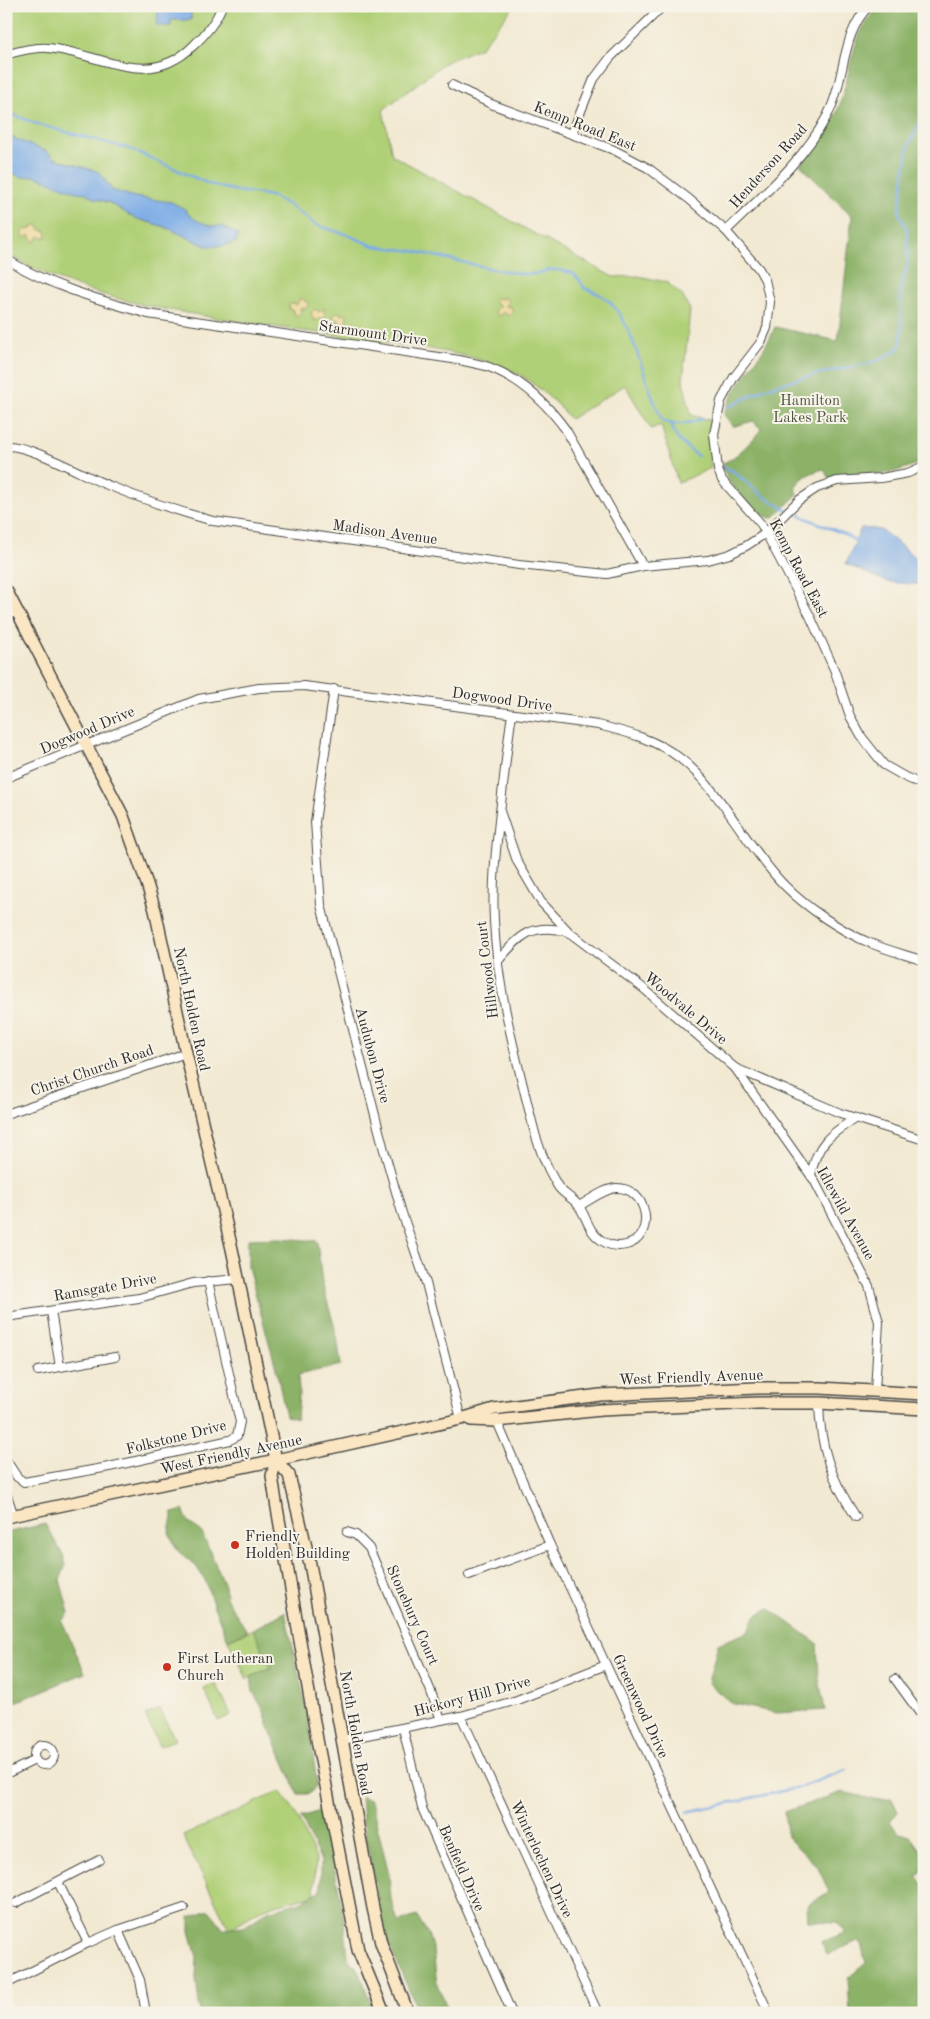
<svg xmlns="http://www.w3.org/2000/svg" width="930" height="2019" font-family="'Old Standard TT',serif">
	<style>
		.green { fill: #b0d077; stroke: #6e7e51 }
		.forest { fill: #8cb268; stroke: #5c6e4a }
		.sand { fill: #eeda9e; stroke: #8c8264 }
		.water { fill: #7aabe6; stroke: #526b88 }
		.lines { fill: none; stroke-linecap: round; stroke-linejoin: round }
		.stream { stroke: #7aabe6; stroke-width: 2.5 }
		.street-casing { stroke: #494844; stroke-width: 10 }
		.secondary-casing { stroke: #494844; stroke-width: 14 }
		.street { stroke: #fff; stroke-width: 8 }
		.secondary { stroke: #fbe6c3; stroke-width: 11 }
		.poi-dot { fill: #c8321e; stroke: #f7f3e8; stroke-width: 2 }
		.labels { text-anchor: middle; stroke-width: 4; stroke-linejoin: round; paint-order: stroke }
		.street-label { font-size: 15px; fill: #2b2b2b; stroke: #f7f3e8 }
		.park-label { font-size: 15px; fill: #4c543e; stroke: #f7f3e8 }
		.poi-label { font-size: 15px; fill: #2b2b2b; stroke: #f7f3e8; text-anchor: start }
	</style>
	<rect width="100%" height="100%" fill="#f7f3e8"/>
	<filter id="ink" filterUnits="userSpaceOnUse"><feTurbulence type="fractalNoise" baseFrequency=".02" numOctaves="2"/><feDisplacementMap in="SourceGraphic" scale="10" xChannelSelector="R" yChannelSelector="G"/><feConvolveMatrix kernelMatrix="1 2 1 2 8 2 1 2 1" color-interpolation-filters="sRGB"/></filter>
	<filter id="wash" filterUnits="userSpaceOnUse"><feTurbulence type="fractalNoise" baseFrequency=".0096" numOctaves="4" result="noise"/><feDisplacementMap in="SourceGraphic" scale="20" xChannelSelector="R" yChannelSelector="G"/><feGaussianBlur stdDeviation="1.12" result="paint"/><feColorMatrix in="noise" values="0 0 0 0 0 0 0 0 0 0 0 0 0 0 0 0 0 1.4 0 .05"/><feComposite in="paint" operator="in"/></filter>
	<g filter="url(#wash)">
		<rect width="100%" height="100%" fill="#f2e9d2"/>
		<g class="green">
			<path d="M6 6H514L481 47 444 63 383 110 392 155 613 277 638 276 666 282 682 295 690 310 683 380 691 415 710 420 708 438 711 468 678 483 661 425 651 429 625 385 570 419C555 401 534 382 513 371 506 367 498 366 491 363 453 351 412 346 372 340 318 333 264 326 211 317 140 306 68 291 6 253Z"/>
			<polygon points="253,1629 271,1667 247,1679 228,1640"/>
			<polygon points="216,1684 231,1715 218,1721 204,1689"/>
			<polygon points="160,1709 175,1740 159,1746 145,1715"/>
			<polygon points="280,1791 295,1812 316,1858 314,1895 264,1908 229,1929 183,1836"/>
		</g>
		<g class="forest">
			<path d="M879 6H924V461C909 467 895 473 879 474 863 476 845 473 829 479L824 469C811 472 803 476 795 487L798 494 773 518C760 519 731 487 726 475 724 471 724 467 723 463 735 459 754 440 761 429L753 421 735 426H732L724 414C735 382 762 359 775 327L838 341 852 216 800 165C814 149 829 132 837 112 852 76 849 35 879 6Z"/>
			<polygon points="281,1238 317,1241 322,1283 337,1336 341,1365 298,1375 299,1392 297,1419 286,1416 275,1364 248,1267 248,1239"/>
			<polygon points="183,1510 189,1523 201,1531 225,1586 226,1598 247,1631 228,1640 214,1607 205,1580 196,1566 177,1550 169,1532 173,1513"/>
			<polygon points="45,1524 64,1557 65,1567 60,1580 69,1613 62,1621 85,1673 6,1706 6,1533"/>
			<polygon points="769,1608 817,1643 819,1679 825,1710 777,1713 733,1704 708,1683 718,1644 748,1632 755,1616"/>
			<polygon points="285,1612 308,1716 317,1785 309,1794 298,1794 270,1730 264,1711 253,1692 251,1677 271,1667 253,1629"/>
			<polygon points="843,1792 876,1800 892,1799 898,1812 890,1821 897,1832 910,1836 923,1854 924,1871 917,1876 924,1887 924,2013 850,2013 848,1978 866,1963 860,1940 827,1955 821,1942 845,1933 837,1922 808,1921 807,1905 829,1892 818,1867 788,1838 784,1812"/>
			<polygon points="361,1796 371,1801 389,1874 391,1900 398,1922 417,1916 428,1934 433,1951 437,1984 446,2005 445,2013 419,2013 384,1933 363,1821"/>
			<path d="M320 1811C334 1860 344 1908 348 1959L359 1970 374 2013H200L196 1978 197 1957 190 1931V1917L209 1910 223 1929 244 1927 268 1911 301 1902 321 1890V1861L301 1817Z"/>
		</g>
		<g class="sand">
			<polygon points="34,225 38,225 40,230 46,231 47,237 43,238 39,236 36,241 34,242 30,235 24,238 23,236 23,230 32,229"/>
			<polygon points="505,297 508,301 505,306 511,307 513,311 509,316 504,312 498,316 495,311 500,306 496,304 494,300 496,298 503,299"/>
			<polygon points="301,298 308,303 308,305 306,308 300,308 301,313 296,315 294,314 293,310 289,309 289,305 292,303 297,305 299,299"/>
			<polygon points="315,309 319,312 324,309 325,319 320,318 316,321 313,319 311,313"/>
			<polygon points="338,312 342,315 347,314 346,325 342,325 340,320 334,320 333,316"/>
		</g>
		<g class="water">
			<polygon points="158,6 191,6 191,20 171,20 171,26 157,26"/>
			<polygon points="6,135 48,152 54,158 99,172 112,190 135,197 171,202 185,209 188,214 196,220 211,226 222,226 238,235 237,242 223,246 206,246 165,227 134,218 110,203 93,198 86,193 76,192 35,176 21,177 10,172 6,162"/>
			<path d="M861 528C867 529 874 528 880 530 888 533 913 557 924 564V585L887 582 846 564Z"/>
		</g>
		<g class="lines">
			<g class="stream">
				<path d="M6 112 40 125 130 149 209 184 236 191 261 194 274 197 290 206 316 225 345 234 374 246 413 251 493 269 522 274H533L542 273 547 270H559L573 273 581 282 584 288C591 291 599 293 605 298 634 318 645 390 663 421 673 427 692 423 703 418"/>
				<path d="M729 407C745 399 762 388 779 384 801 378 824 372 847 368 867 364 884 362 900 346L902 330 900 289 907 268 908 251 907 229 899 213 908 147 924 113"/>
				<path d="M672 423C672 439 687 447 698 456"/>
				<polyline points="724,467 733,471 763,496 787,510 844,534 857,542"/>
				<polyline points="687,1812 801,1787 846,1770"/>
			</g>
		</g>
	</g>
	<g filter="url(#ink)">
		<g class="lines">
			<g class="street-casing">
				<g id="street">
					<path d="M6 55C19 51 34 47 48 48 101 53 147 91 193 46 205 35 216 22 222 6"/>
					<polyline points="452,85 491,104 614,150 648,168 689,199 726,231 759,269 765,280 770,302 767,328 761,342 734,377 721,401 714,434 718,470 722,480 761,524 810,616 834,669 850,716 861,736 884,765 905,777 924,785"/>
					<polyline points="572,133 594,79 610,58 663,6"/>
					<path d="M726 231C762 196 804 160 827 116 846 81 840 35 869 6"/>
					<path d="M6 259C49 286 100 300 148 314L459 360C469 362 479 364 489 367 521 379 547 404 566 430L643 566"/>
					<path d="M6 446C29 444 86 477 110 486 144 500 178 511 213 521L519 565 607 574 643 566 708 560 730 554 746 546 766 533 799 500 817 488 837 481 881 478 908 473 924 466"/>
					<polyline points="6,616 17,611"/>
					<polyline points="334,689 315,822 321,905 384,1150 402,1213 426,1283 461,1419"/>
					<path d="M512 714C507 746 504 779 500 812 496 848 492 884 494 921 497 988 515 1053 531 1118 536 1140 545 1165 557 1185 562 1194 572 1197 578 1205 588 1218 587 1232 604 1242 611 1246 618 1247 626 1245 657 1237 648 1187 616 1188 604 1189 590 1200 579 1206"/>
					<path d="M6 778 199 699 259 688 304 686 598 725C627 732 657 740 681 759 721 790 748 849 785 886 807 908 841 931 870 943 887 950 906 955 924 961"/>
					<polyline points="501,814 517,861 541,902 570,933 643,988 735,1068 840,1113 924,1140"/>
					<path d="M498 961C520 935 533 922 568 932"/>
					<polyline points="735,1068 814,1180 869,1286 879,1322 875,1391"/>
					<polyline points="6,1114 186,1053"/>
					<path d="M811 1176C816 1144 830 1134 856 1118"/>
					<polyline points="51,1311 60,1367 115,1357"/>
					<polyline points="6,1317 139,1298 193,1283 238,1279"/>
					<polyline points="38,1371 60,1367"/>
					<path d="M819 1403C820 1448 831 1479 856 1517"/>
					<polyline points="496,1419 550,1545 769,2013"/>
					<polyline points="6,1460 17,1477 24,1482 109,1467 230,1440 237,1436 240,1422 208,1281"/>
					<polyline points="6,1493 14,1516"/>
					<polyline points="347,1532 356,1535 369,1548 430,1689 441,1720"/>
					<polyline points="469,1575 550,1545"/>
					<polyline points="895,1679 924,1719"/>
					<polyline points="461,1716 598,2013"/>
					<polyline points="403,1728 422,1808 512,2013"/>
					<polyline points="342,1740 461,1716 517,1700 606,1665"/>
					<circle cx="44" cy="1755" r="10"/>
					<polyline points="6,1774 35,1760"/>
					<polyline points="58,1882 88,1943"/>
					<polyline points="16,1903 99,1860"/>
					<polyline points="118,1930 140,1980 146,2013"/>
					<polyline points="6,1984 88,1943 118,1930 184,1908"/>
				</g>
			</g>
			<g class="secondary-casing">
				<g id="secondary">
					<polyline points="6,590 123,816 147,884 155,910 186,1053 232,1249 276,1460 272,1476 276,1502 318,1745 358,1950 384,2013"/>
					<polyline points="471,1420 496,1421 601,1410 758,1403 819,1403 924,1409"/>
					<polyline points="276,1460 289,1475 310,1564 373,1908 381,1943 408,2013"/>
					<polyline points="6,1517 276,1460 461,1419 494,1409 539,1403 600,1395 757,1388 820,1388 924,1394"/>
				</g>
			</g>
			<use href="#street" class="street"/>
			<use href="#secondary" class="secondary"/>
		</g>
	</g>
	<g class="poi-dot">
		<circle cx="235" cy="1545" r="5"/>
		<circle cx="167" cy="1667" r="5"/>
	</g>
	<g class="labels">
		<g class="street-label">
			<text transform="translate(585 126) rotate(22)" y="5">Kemp Road East</text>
			<text transform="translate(768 166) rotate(-48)" y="5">Henderson Road</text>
			<text transform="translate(373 333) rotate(8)" y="5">Starmount Drive</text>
			<text transform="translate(385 532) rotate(8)" y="5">Madison Avenue</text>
			<text transform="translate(799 568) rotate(62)" y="5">Kemp Road East</text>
			<text transform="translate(502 699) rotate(8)" y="5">Dogwood Drive</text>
			<text transform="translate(87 730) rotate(-23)" y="5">Dogwood Drive</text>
			<text transform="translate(487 970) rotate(-97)" y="5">Hillwood Court</text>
			<text transform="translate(686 1008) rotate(40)" y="5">Woodvale Drive</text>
			<text transform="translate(192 1009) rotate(78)" y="5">North Holden Road</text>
			<text transform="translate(373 1055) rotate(75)" y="5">Audubon Drive</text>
			<text transform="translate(92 1070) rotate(-19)" y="5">Christ Church Road</text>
			<text transform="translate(846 1213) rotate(61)" y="5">Idlewild Avenue</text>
			<text transform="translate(105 1287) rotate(-10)" y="5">Ramsgate Drive</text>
			<text transform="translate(691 1377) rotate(-2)" y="5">West Friendly Avenue</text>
			<text transform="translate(176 1437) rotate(-14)" y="5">Folkstone Drive</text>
			<text transform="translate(231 1454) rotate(-12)" y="5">West Friendly Avenue</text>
			<text transform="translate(413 1615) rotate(66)" y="5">Stonebury Court</text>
			<text transform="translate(472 1696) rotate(-15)" y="5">Hickory Hill Drive</text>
			<text transform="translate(641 1706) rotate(65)" y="5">Greenwood Drive</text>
			<text transform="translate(356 1733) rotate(80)" y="5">North Holden Road</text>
			<text transform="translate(542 1859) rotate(65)" y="5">Winterlochen Drive</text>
			<text transform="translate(462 1868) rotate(66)" y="5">Benfield Drive</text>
		</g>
		<g class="park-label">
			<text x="810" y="405">Hamilton<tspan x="810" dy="17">Lakes Park</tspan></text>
		</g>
		<g class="poi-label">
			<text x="245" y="1541">Friendly<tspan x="245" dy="17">Holden Building</tspan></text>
			<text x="177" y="1663">First Lutheran<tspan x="177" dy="17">Church</tspan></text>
		</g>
	</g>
	<rect width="930" height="2019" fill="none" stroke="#f7f3e8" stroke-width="25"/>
</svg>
